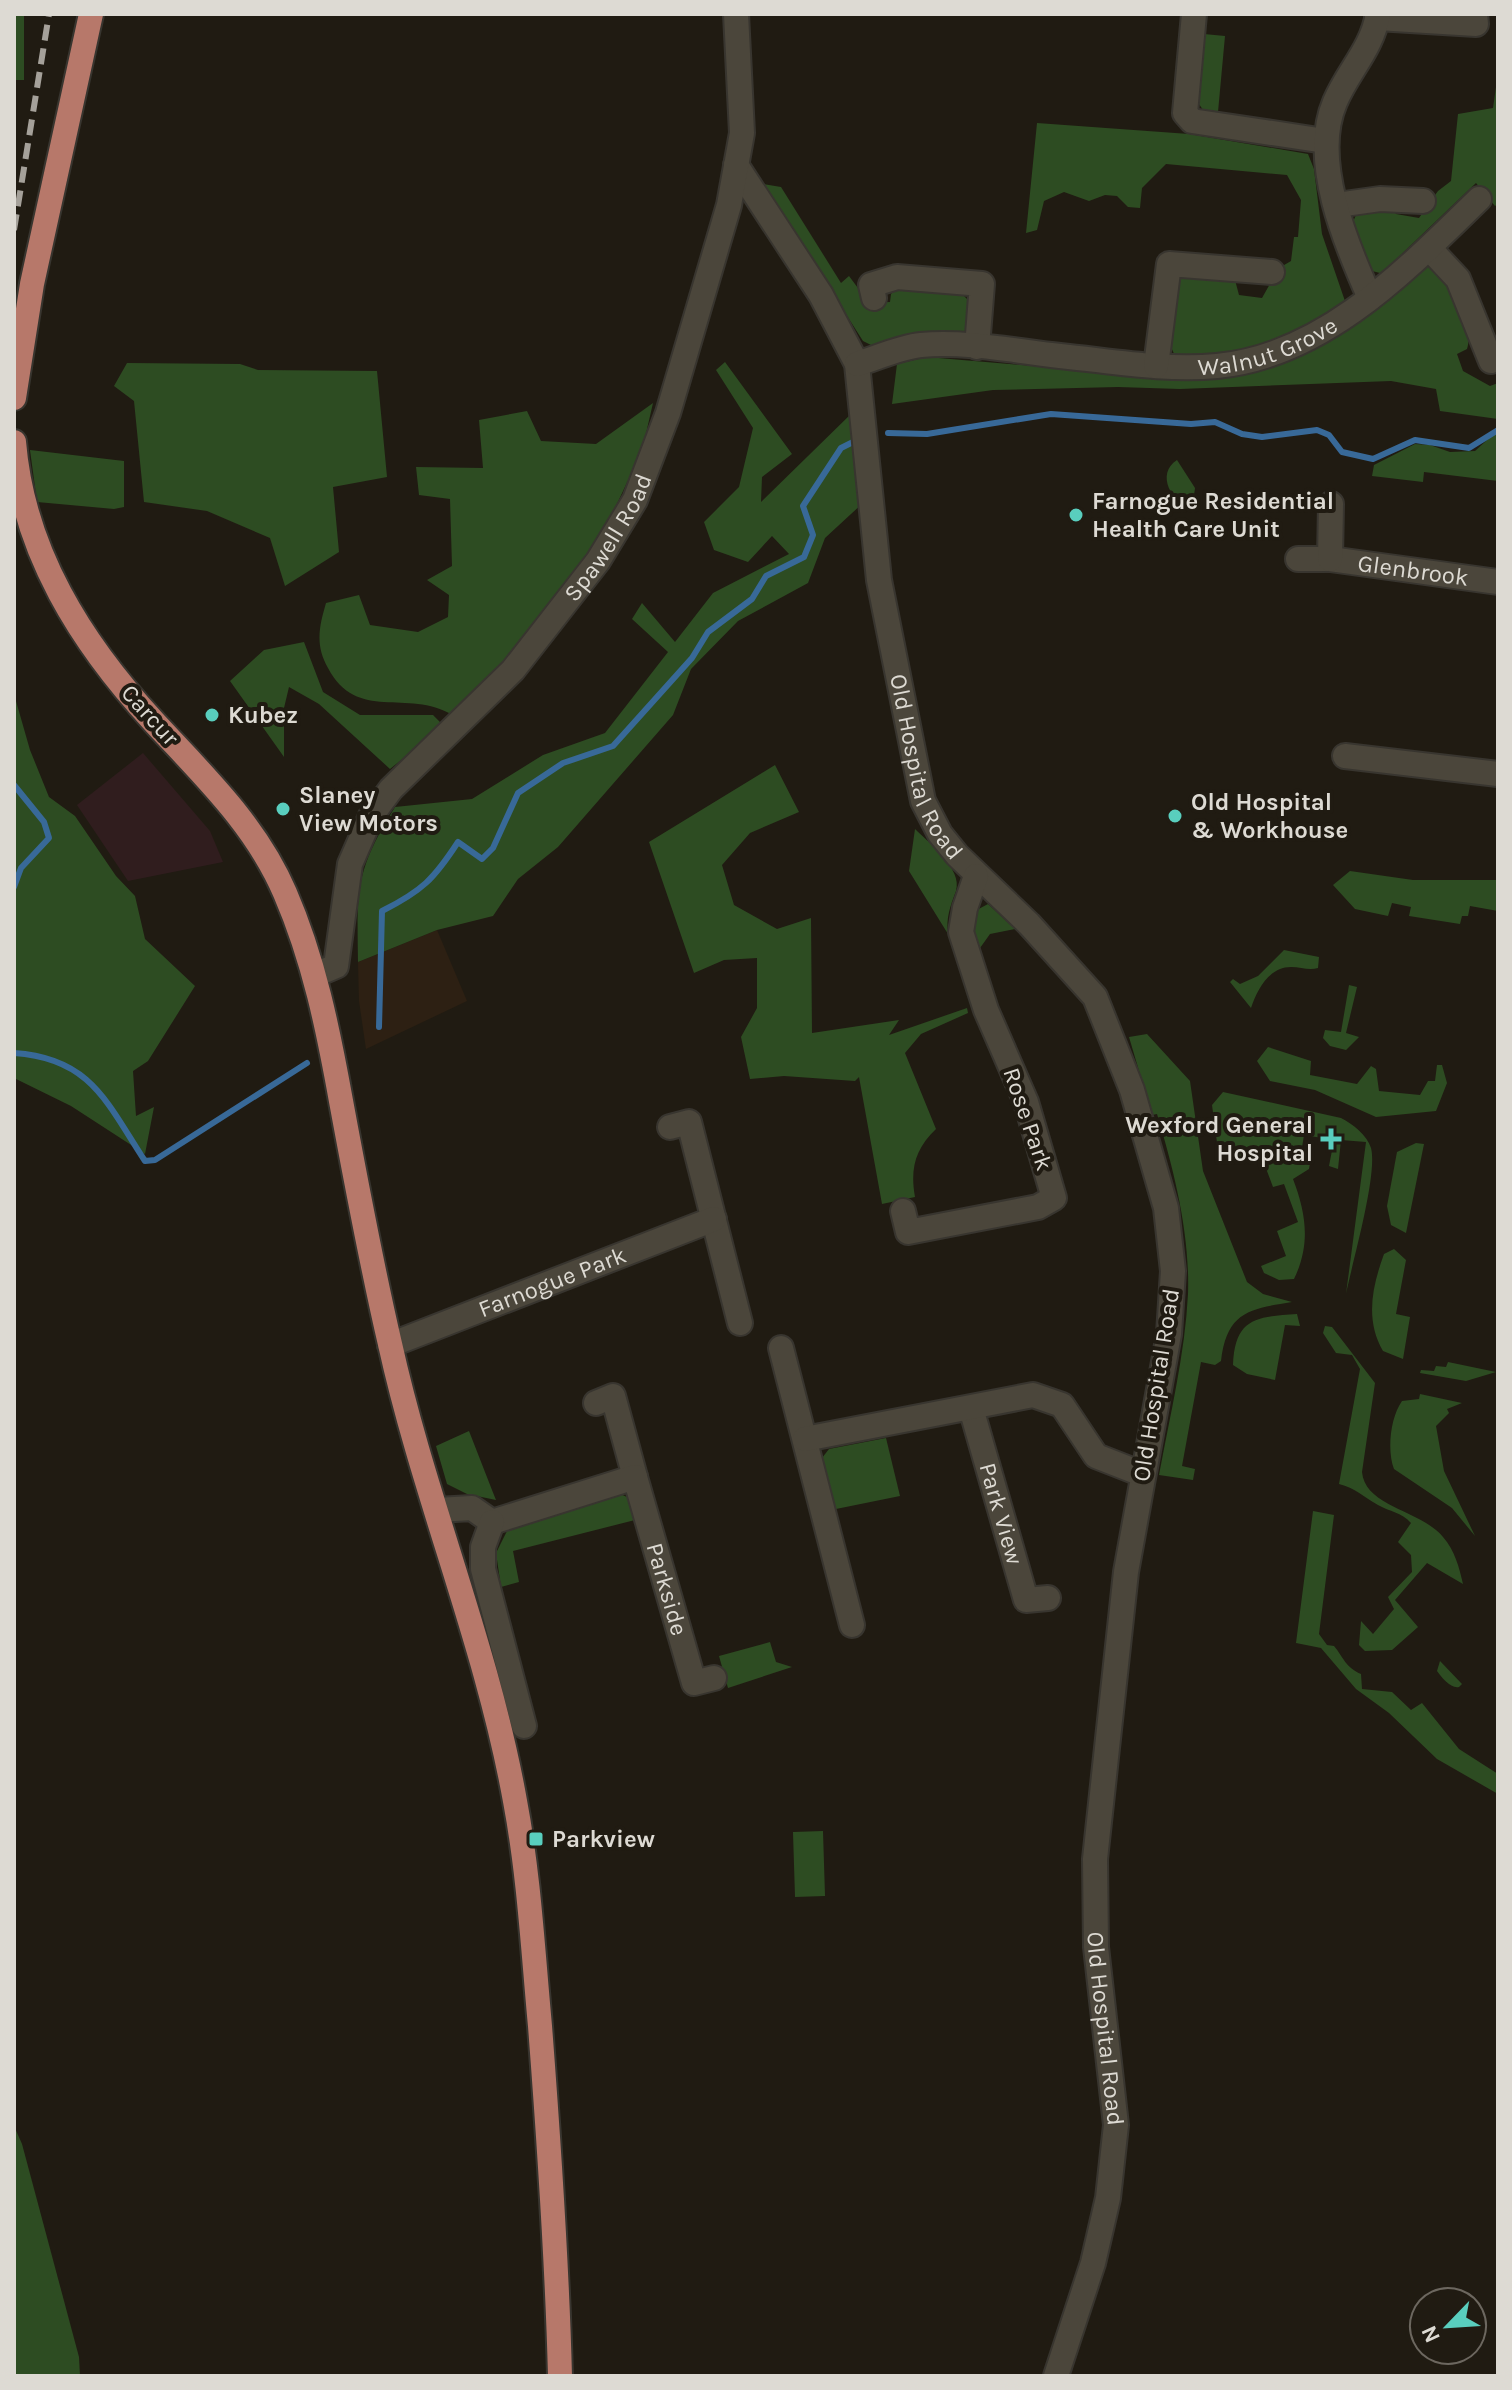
<svg xmlns="http://www.w3.org/2000/svg" width="1512" height="2390" font-family="Karla,sans-serif">
	<style>
		.commercial { fill: #301d1e }
		.industrial { fill: #2d2013 }
		.green { fill: #2d4c22 }
		.lines { fill: none; stroke-linecap: round; stroke-linejoin: round }
		.stream { stroke: #386998; stroke-width: 6 }
		.minor-casing { stroke: #38352f; stroke-width: 28 }
		.major-casing { stroke: #38352f; stroke-width: 28 }
		.minor { stroke: #4b463b; stroke-width: 24 }
		.major { stroke: #b7786a; stroke-width: 24 }
		.rail { stroke: #a5a19a; stroke-width: 6; stroke-dasharray: 16 8; stroke-linecap: butt }
		.poi-dot { fill: #59cebe; stroke: #201b12; stroke-width: 3 }
		.labels { text-anchor: middle; stroke-width: 8; stroke-linejoin: round; paint-order: stroke }
		.street-label { font-size: 24px; fill: #dddad3; stroke: #201b12 }
		.poi-label { font-size: 24px; font-weight: bold; fill: #dddad3; stroke: #201b12; text-anchor: start }
	</style>
	<rect width="100%" height="100%" fill="#201b12"/>
	<polygon class="commercial" points="143,753 210,831 223,862 128,881 77,805"/>
	<polygon class="industrial" points="437,930 467,1001 366,1049 359,1001 358,962"/>
	<g class="green">
		<rect x="14" y="14" width="10" height="66"/>
		<polygon points="1204,34 1225,36 1218,112 1203,110 1197,101"/>
		<polygon points="1498,73 1498,204 1495,206 1476,183 1386,269 1380,273 1368,270 1352,224 1356,215 1393,210 1396,214 1419,218 1438,191 1451,181 1458,114 1493,108"/>
		<path d="M1037 123 1189 134 1308 154 1314 169 1322 234 1346 304C1310 329 1219 372 1175 356L1171 347 1176 282 1180 277 1235 280 1239 295 1262 298 1279 268 1291 261 1294 237H1298L1301 200 1287 175 1166 164 1142 188 1140 208 1128 207 1117 196 1105 195 1089 201 1064 192 1044 201 1037 230 1026 233Z"/>
		<polygon points="763,184 781,187 841,283 849,276 869,303 890,302 891,294 899,286 959,291 972,304 971,329 964,336 877,348 863,341"/>
		<path d="M1428 265C1451 276 1475 325 1467 349L1457 354 1463 371 1490 386 1498 383V419L1440 411 1436 389 1391 381 1180 389 1118 387 993 390 892 404 897 364 927 357 1163 377 1329 340 1367 317 1412 272Z"/>
		<path d="M725 362 792 454 762 477 761 502 853 412 864 502 825 538 808 583 738 621 691 669 673 715 558 847 518 879 493 916 437 930 358 962C357 889 355 871 395 807L472 799 543 755 605 733 668 652 632 619 642 603 675 642 713 593 789 554 772 536 748 562 714 550 704 522 739 487 753 428 716 370Z"/>
		<polygon points="127,363 240,364 258,370 377,371 387,477 333,487 339,552 285,586 270,538 207,511 144,502 134,401 114,386"/>
		<path d="M653 403 642 451 597 546 502 667 453 715C407 688 357 723 328 668 315 645 319 627 326 603L359 595 370 625 418 632 448 617 449 595 427 580 452 566 450 499 419 495 416 467 483 468 479 420 527 411 541 441 596 444Z"/>
		<polygon points="1498,430 1498,481 1424,472 1423,482 1372,476 1374,465 1415,444 1430,445 1450,452 1475,451"/>
		<polygon points="30,450 124,461 124,507 114,509 37,502"/>
		<path d="M1177 460 1195 488 1192 510C1172 503 1155 474 1177 460Z"/>
		<polygon points="304,642 323,692 360,715 433,715 444,726 390,769 319,704 289,687 284,708 284,757 230,681 264,650"/>
		<polygon points="14,694 30,750 49,797 75,816 116,876 135,896 145,939 195,986 148,1061 133,1071 136,1116 154,1107 145,1154 71,1106 14,1078"/>
		<path d="M775 765 799 812 750 833 722 865 734 905 777 929 811 918 812 1033 899 1020 889 1035 967 1008 968 1013 921 1034 905 1053 936 1129C915 1149 910 1169 915 1197L882 1204 859 1077 855 1081 784 1076 750 1079 741 1037 757 1008V958L724 960 694 973 649 842Z"/>
		<path d="M915 829C929 843 963 869 956 891 950 907 946 917 948 934L909 871Z"/>
		<polygon points="1350,871 1413,880 1498,880 1498,911 1470,906 1468,916 1462,916 1460,924 1409,916 1411,907 1392,903 1388,916 1355,909 1333,885"/>
		<polygon points="988,904 1015,929 990,934 980,948 971,922 973,912"/>
		<path d="M1284 950 1319 957 1318 968C1309 971 1301 967 1291 967 1269 967 1257 990 1251 1008L1230 982 1233 979 1240 984 1258 976Z"/>
		<polygon points="1349,985 1357,987 1346,1033 1359,1037 1346,1050 1330,1046 1323,1038 1325,1030 1341,1032"/>
		<path d="M1147 1034 1190 1081 1203 1171 1247 1282 1263 1294 1292 1302C1250 1309 1227 1311 1221 1361L1215 1365 1201 1362 1182 1466 1195 1469 1193 1480 1159 1475C1170 1415 1185 1354 1188 1294 1190 1233 1174 1171 1157 1114L1152 1115 1129 1037Z"/>
		<polygon points="1268,1047 1311,1061 1310,1075 1357,1084 1371,1066 1376,1069 1379,1091 1420,1095 1428,1081 1435,1081 1437,1065 1442,1065 1447,1083 1436,1111 1376,1117 1315,1090 1270,1081 1257,1061"/>
		<path d="M1223 1092 1341 1118C1353 1124 1367 1135 1371 1148 1378 1174 1352 1264 1346 1294L1366 1142 1341 1140 1338 1169 1329 1166 1334 1140 1304 1135 1300 1160 1310 1163 1309 1169 1293 1179C1306 1213 1311 1244 1294 1279L1279 1280 1264 1273 1261 1266 1286 1256 1277 1231 1298 1222 1284 1184 1273 1187 1259 1150 1220 1165 1212 1105Z"/>
		<polygon points="1416,1143 1424,1144 1406,1233 1391,1225 1387,1206 1397,1152"/>
		<path d="M1394 1249 1406 1260 1396 1314 1410 1317 1403 1359 1383 1351C1365 1320 1372 1287 1384 1254Z"/>
		<path d="M1297 1314 1300 1326 1285 1325 1275 1380 1247 1374 1233 1365C1235 1318 1256 1317 1297 1314Z"/>
		<path d="M1325 1326 1332 1327 1375 1383 1362 1472C1365 1507 1421 1510 1443 1537 1455 1551 1459 1567 1463 1584L1427 1563 1395 1600 1418 1627 1392 1650 1365 1651 1359 1645 1361 1621 1373 1634 1394 1609 1388 1597 1412 1572 1411 1555 1398 1542 1411 1523C1401 1512 1390 1512 1378 1505 1364 1497 1355 1488 1339 1484L1360 1369 1352 1355 1336 1353 1323 1333Z"/>
		<polygon points="1448,1362 1496,1372 1466,1381 1420,1373 1421,1370 1434,1371 1436,1366 1446,1367"/>
		<path d="M1420 1394 1462 1403 1447 1409 1449 1413 1436 1426 1444 1471 1475 1536 1452 1508 1394 1469C1387 1451 1390 1418 1402 1401L1419 1399Z"/>
		<polygon points="469,1431 492,1490 496,1500 467,1494 447,1484 436,1446"/>
		<polygon points="886,1438 900,1496 836,1509 822,1458 829,1449"/>
		<polygon points="618,1493 627,1497 635,1520 513,1551 519,1582 501,1587 496,1553 507,1531"/>
		<path d="M1313 1511 1334 1515 1319 1634 1327 1645 1334 1646C1344 1658 1345 1667 1361 1674L1362 1689 1392 1692 1411 1710 1422 1703 1459 1749 1498 1774V1794L1437 1759 1389 1713 1356 1689 1321 1648 1296 1643Z"/>
		<polygon points="770,1642 776,1662 792,1667 728,1688 719,1656"/>
		<path d="M1440 1661 1462 1684 1459 1687C1451 1689 1442 1678 1437 1671Z"/>
		<polygon points="823,1831 825,1896 795,1897 793,1832"/>
		<polygon points="14,2126 22,2144 79,2357 80,2376 14,2376"/>
	</g>
	<g class="lines">
		<g class="stream">
			<polyline points="888,433 927,434 1051,414 1191,424 1215,422 1242,434 1262,437 1317,430 1329,435 1342,452 1373,459 1415,440 1469,448 1498,430"/>
			<polyline points="14,785 44,822 49,838 21,868 14,887"/>
			<path d="M379 1027 382 911C422 891 434 879 458 842L482 859 493 848 518 793 563 763 613 746 692 658 708 632 752 599 766 576 804 557 813 535 803 506 841 448 859 439"/>
			<path d="M14 1053C91 1058 107 1103 145 1161L155 1160 307 1063"/>
		</g>
		<g class="minor-casing">
			<g id="minor">
				<polyline points="1194,14 1185,113 1192,121 1325,141"/>
				<polyline points="1377,18 1476,24 1475,14"/>
				<path id="s1" d="M736 165 821 295 857 364 879 580 923 801 940 834 957 855 1029 924 1095 997 1132 1090 1166 1208 1173 1271 1169 1334 1126 1572 1095 1859 1096 1947 1116 2125 1108 2198 1093 2263 1056 2376"/>
				<polyline points="1337,205 1380,199 1423,201"/>
				<polyline points="1429,248 1458,279 1491,361"/>
				<polyline points="874,298 871,285 897,277 982,284 977,347"/>
				<path d="M1370 298C1346 244 1310 160 1335 102 1348 71 1372 49 1378 14"/>
				<path id="s2" d="M857 364C877 358 900 347 921 345 966 341 1015 351 1060 356 1111 361 1165 371 1217 366 1324 356 1406 270 1479 199"/>
				<polyline points="1156,366 1169,264 1272,272"/>
				<path id="s3" d="M1298 559H1330L1498 582"/>
				<polyline points="1330,559 1331,504"/>
				<polyline points="1345,756 1498,774"/>
				<path id="s4" d="M315 975 336 966 350 864 371 816 391 789 513 670 598 561 635 500 668 413 729 205 742 133 736 14"/>
				<polyline points="670,1127 689,1122 740,1323"/>
				<polyline points="903,1211 908,1232 1038,1207 1054,1198 1026,1102 986,1010 961,932 965,908 976,876"/>
				<path id="s5" d="M390 1345 714 1219"/>
				<polyline points="781,1348 852,1625"/>
				<polyline points="596,1403 613,1396 635,1477"/>
				<path id="s6" d="M971 1408 1026 1600 1048 1598"/>
				<polyline points="805,1439 1033,1395 1062,1405 1096,1456 1142,1474"/>
				<path id="s7" d="M437 1510 472 1508 492 1522 635 1477 694 1683 714 1678"/>
				<polyline points="492,1522 483,1547 483,1569 524,1726"/>
			</g>
		</g>
		<g class="major-casing">
			<g id="major">
				<polyline points="14,398 32,284 91,14"/>
				<path d="M14 442C23 551 81 643 154 722 203 775 256 825 285 893 314 960 328 1029 341 1101 356 1182 371 1263 390 1344 424 1498 487 1645 515 1801 529 1875 533 1951 540 2026 549 2143 557 2259 560 2376"/>
			</g>
		</g>
		<use href="#minor" class="minor"/>
		<use href="#major" class="major"/>
		<polyline class="rail" points="14,230 49,14"/>
	</g>
	<g class="poi-dot">
		<circle cx="1076" cy="515" r="8"/>
		<circle cx="212" cy="715" r="8"/>
		<circle cx="283" cy="809" r="8"/>
		<circle cx="1175" cy="816" r="8"/>
		<path d="M1327 1127h8v8h8v8h-8v8h-8v-8h-8v-8h8z"/>
		<rect x="528" y="1831" width="16" height="16" rx="4"/>
	</g>
	<g class="labels">
		<g class="street-label">
			<text dy="8" stroke="none"><textPath href="#s2" startOffset="418">Walnut Grove</textPath></text>
			<text dy="8" stroke="none"><textPath href="#s4" startOffset="546">Spawell Road</textPath></text>
			<text dy="8" stroke="none"><textPath href="#s3" startOffset="116">Glenbrook</textPath></text>
			<text transform="translate(150 715) rotate(48)" y="8">Carcur</text>
			<text dy="8" stroke="none"><textPath href="#s1" startOffset="644">Old Hospital Road</textPath></text>
			<text transform="translate(1028 1119) rotate(71)" y="8">Rose Park</text>
			<text dy="8" stroke="none"><textPath href="#s5" startOffset="174">Farnogue Park</textPath></text>
			<text transform="translate(1156 1385) rotate(-81)" y="8">Old Hospital Road</text>
			<text dy="8" stroke="none"><textPath href="#s6" startOffset="110">Park View</textPath></text>
			<text dy="8" stroke="none"><textPath href="#s7" startOffset="326">Parkside</textPath></text>
			<text dy="8" stroke="none"><textPath href="#s1" startOffset="1988">Old Hospital Road</textPath></text>
		</g>
		<g class="poi-label">
			<text x="1092" y="509">Farnogue Residential<tspan x="1092" dy="28">Health Care Unit</tspan></text>
			<text x="228" y="723">Kubez</text>
			<text x="299" y="803">Slaney<tspan x="299" dy="28">View Motors</tspan></text>
			<text x="1191" y="810">Old Hospital<tspan x="1191" dy="28">&amp; Workhouse</tspan></text>
			<text x="1313" y="1133" text-anchor="end">Wexford General<tspan x="1313" dy="28">Hospital</tspan></text>
			<text x="552" y="1847">Parkview</text>
		</g>
	</g>
	<rect width="1512" height="2390" fill="none" stroke="#dddad3" stroke-width="32"/>
	<g transform="translate(1448 2326) rotate(245)"><circle r="38" fill="#201b12" stroke="#6c675f" stroke-width="2"/>
	<path d="M0-6L14 30L0 20L-14 30Z" fill="#59cebe"/>
	<text y="-12" font-size="22" font-weight="bold" text-anchor="middle" fill="#dddad3">N</text>
	</g>
</svg>
